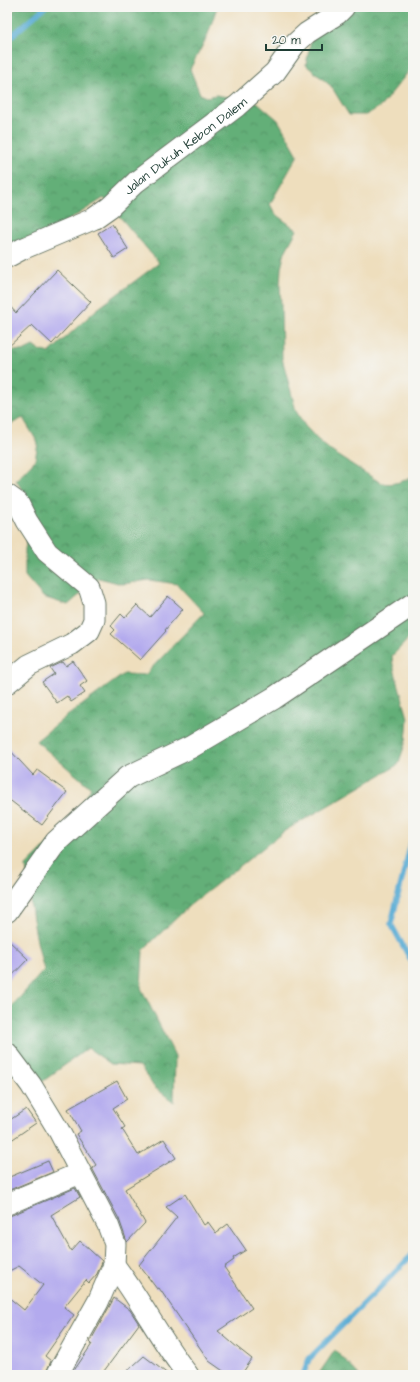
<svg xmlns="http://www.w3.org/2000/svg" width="420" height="1382" font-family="'Architects Daughter',sans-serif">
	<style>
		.forest { fill: url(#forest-crowns); stroke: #417656 }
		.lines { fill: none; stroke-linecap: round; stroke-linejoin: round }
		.stream { stroke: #59acd4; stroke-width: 5.5 }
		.building { fill: #b3aaee }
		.minor-casing { stroke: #677564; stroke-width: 23 }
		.tertiary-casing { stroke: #677564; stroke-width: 24 }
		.minor { stroke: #fff; stroke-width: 21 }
		.tertiary { stroke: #fff; stroke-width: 22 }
		.labels { text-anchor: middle; stroke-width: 3; stroke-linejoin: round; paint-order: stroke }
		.street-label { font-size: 13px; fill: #1f3d34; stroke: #f6f6f2 }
	</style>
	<defs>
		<pattern id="forest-crowns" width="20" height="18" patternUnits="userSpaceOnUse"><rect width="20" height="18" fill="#63af78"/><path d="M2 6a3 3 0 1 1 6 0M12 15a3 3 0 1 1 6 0" fill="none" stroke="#519063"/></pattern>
	</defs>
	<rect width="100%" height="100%" fill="#f6f6f2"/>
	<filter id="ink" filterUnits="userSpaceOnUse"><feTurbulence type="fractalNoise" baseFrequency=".025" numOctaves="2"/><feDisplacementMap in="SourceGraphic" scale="8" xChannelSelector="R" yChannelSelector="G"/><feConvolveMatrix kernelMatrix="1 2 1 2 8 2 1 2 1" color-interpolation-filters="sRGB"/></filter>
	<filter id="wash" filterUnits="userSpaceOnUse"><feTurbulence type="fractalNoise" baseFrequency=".012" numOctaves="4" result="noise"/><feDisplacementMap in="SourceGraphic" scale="16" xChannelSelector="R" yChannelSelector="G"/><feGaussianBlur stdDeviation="0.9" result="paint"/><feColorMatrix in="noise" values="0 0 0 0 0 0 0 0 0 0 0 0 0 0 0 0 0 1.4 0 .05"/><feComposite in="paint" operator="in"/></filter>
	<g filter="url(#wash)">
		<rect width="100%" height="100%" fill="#eedebd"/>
		<g class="forest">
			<path d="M19 7H217L207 37 190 69 200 94 207 97 216 95 257 102 278 120 298 155 270 204 275 214 297 230 285 252 281 268 280 286 281 305 282 358 296 411 305 426 317 439 331 451 381 483C393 485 403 482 413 476V634L392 656 393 665 408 718 406 741 398 765 286 830 190 905 143 950 141 988 175 1056 174 1102 154 1087 140 1066 111 1064 88 1048 42 1082 7 1042V1012L44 970C34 935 30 901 26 866L70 823 91 788 36 741 63 719 124 674 145 675 204 613 177 584 149 580 122 584 99 578 68 605 43 597 25 576V549L34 509 16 480 35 460 38 443 23 418 7 426V350L23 351 33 346 40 350 49 353 96 310 159 263 104 198 51 231 7 245V14Z"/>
			<path d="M328 7H413V66L381 106 366 115H349L331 86 306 65C310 45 313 22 328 7Z"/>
			<polygon points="335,1350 359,1375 318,1375"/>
		</g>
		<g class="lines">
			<g class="stream">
				<polyline points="7,40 45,7"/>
				<polyline points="413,835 391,924 413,964"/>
				<polyline points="303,1375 309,1359 413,1254"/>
			</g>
		</g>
		<g id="blocks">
			<g class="building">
				<polygon points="112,224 128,249 114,258 98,233"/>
				<polygon points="57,270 91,302 52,344 32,325 7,348 7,303 16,313"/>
				<polygon points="168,596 183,609 165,630 166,631 140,660 111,634 115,630 111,626 121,614 125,618 137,605 150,617"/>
				<polygon points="73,661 87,681 80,686 85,693 71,702 67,696 57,703 42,682 54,674 50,668 63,662 66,666"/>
				<polygon points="7,747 33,775 37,770 67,792 42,825 7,798"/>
				<polygon points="7,939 28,959 7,981"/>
				<polygon points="117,1081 127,1099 113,1108 125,1127 122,1129 138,1155 164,1139 176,1158 125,1189 145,1223 127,1242 119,1219 92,1168 96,1165 76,1134 81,1131 68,1109"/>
				<polygon points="26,1109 36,1123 7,1143 7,1122"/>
				<polygon points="48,1161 53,1172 7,1191 7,1178"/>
				<polygon points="75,1188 80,1197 51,1215 71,1251 80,1241 102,1261 102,1262 97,1274 89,1283 86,1280 64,1307 74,1315 45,1356 51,1361 45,1375 7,1375 7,1296 24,1310 43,1285 19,1266 7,1272 7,1216 12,1215"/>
				<polygon points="185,1194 204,1225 208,1222 216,1233 228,1224 246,1250 233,1258 234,1260 224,1267 252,1308 218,1331 238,1348 252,1359 241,1375 229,1375 209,1361 159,1288 157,1289 139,1265 177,1217 166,1207"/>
				<polygon points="114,1298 130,1310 139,1324 101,1375 71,1375 92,1344 90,1342"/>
				<polygon points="144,1356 169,1375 123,1375"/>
			</g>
		</g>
	</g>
	<g filter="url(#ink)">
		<use href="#blocks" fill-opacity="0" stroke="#677564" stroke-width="1"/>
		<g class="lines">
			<g class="minor-casing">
				<g id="minor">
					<path id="s1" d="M7 257 22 249 93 219 110 207 136 182 237 106 275 72 295 44 307 33 337 14 344 7"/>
					<polyline points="7,495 18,503 27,521 47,552 89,587 94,603 94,620 89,631 72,644 29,665 7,683"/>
					<polyline points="7,1053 31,1085 59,1131 108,1225 115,1244 114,1265 98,1302 57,1375"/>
					<polyline points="7,1204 80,1173"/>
					<path d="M114 1265C141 1300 160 1340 188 1375"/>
				</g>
			</g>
			<g class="tertiary-casing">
				<polyline id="tertiary" points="7,911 56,842 128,777 191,747 274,698 413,604"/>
			</g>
			<use href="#minor" class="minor"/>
			<use href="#tertiary" class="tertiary"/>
		</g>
	</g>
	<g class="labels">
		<g class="street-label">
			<text dy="5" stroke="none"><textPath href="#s1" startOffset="212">Jalan Dukuh Kebon Dalem</textPath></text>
		</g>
	</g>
	<rect width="420" height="1382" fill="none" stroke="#f6f6f2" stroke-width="24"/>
	<path d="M266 44v6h56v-6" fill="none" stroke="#1f3d34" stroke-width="2"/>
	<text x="272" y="44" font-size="12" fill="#1f3d34" stroke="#f6f6f2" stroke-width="3" paint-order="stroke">20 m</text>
</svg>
